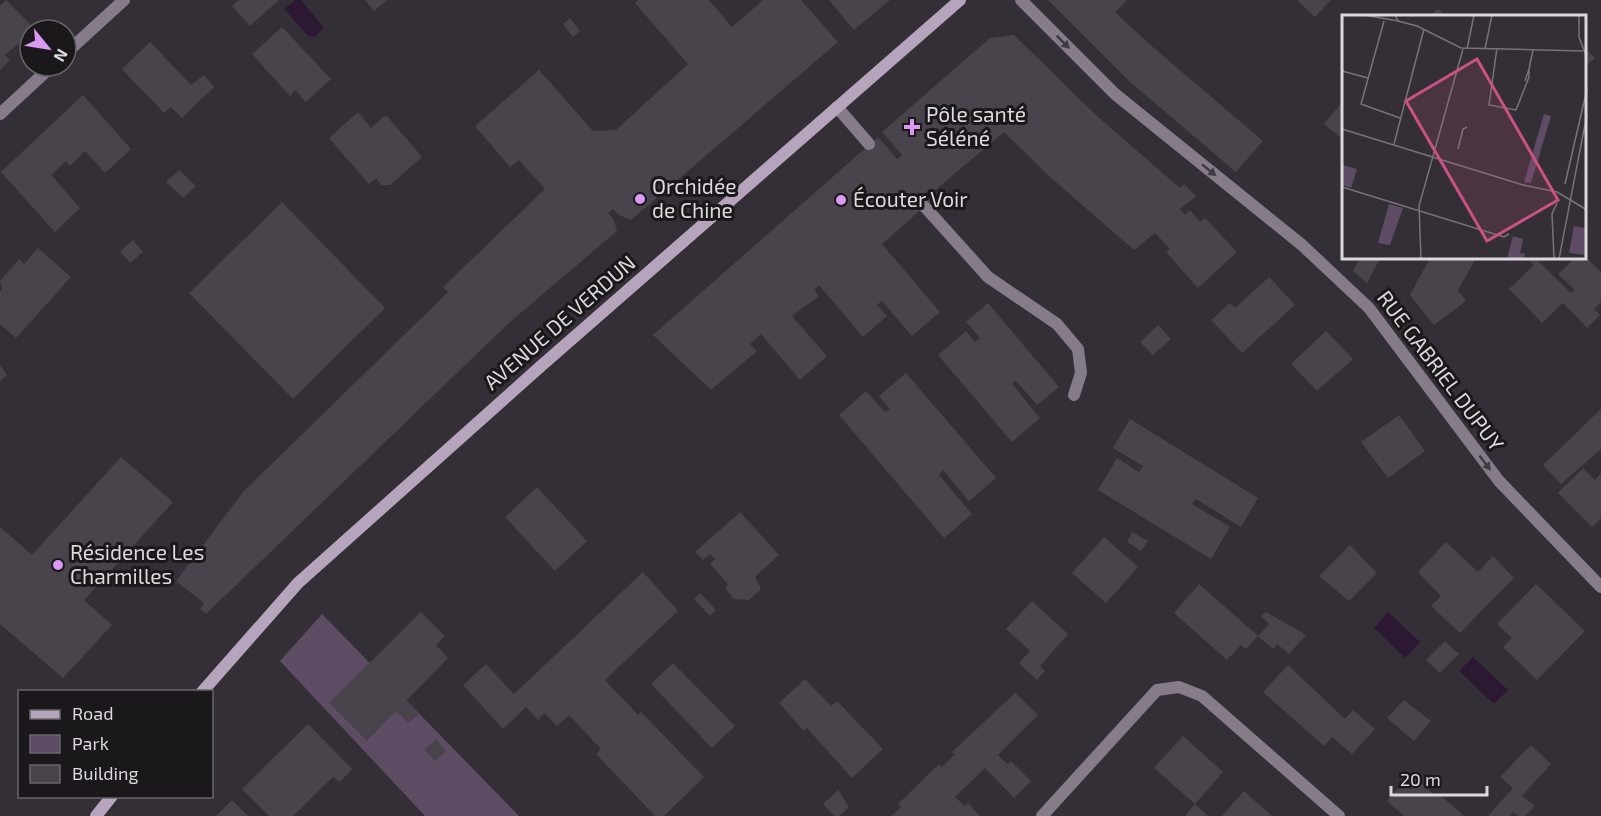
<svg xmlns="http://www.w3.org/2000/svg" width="1601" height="816" font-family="'Exo 2',sans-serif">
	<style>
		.green { fill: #5e4b64 }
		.water { fill: #2c1833 }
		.building { fill: #49434b }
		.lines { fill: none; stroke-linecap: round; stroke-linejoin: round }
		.service { stroke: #857b89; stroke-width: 12 }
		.minor { stroke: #857b89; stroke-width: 12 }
		.secondary { stroke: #b5a4bb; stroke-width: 12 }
		.oneway { fill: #3f3b42 }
		.poi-dot { fill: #dc99f4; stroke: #1a181b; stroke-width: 2 }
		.labels { text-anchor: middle; stroke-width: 6; stroke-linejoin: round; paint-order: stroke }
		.poi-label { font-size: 21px; fill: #dcd8dd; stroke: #1a181b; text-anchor: start }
		.street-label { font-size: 21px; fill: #dcd8dd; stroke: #1a181b }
		.inset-road { fill: none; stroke: #777379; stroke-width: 1.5 }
		.view { fill: #ca5282; fill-opacity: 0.15; stroke: #ca5282; stroke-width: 3 }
		.inset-edge { fill: none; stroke: #dcd8dd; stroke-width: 3 }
	</style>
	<rect width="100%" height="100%" fill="#342f36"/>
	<polygon class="green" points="322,614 519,816 425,816 280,661"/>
	<g class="water">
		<polygon points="295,0 301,0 324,28 314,37 307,35 284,9"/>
		<polygon points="1388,612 1420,642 1405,658 1374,628"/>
		<polygon points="1473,657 1508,690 1494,704 1459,671"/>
	</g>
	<g class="building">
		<polygon points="6,0 36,30 30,30 30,43 25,38 5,55 10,60 0,70 0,6"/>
		<polygon points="239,0 279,0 250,26 232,6"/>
		<polygon points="365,0 387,0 374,11"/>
		<polygon points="638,0 709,0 732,27 763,0 801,0 838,42 631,220 619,215 613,209 608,213 614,220 617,231 510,322 206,614 200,609 204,603 176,581 243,492 448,292 443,287 545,189 519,160 510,167 475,126 539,70 593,131 616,130 688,64 635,3"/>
		<polygon points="829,0 890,0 854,30"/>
		<polygon points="1048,0 1127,0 1115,12 1148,43 1263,141 1236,172 1129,81"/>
		<polygon points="1297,0 1331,0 1315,17"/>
		<polygon points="1438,9 1446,16 1431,16"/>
		<polygon points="570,18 580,31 573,37 563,24"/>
		<polygon points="282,27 331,79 306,102 295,90 290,96 252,54"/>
		<polygon points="1014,35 1097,116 1180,188 1184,184 1196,196 1180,209 1185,215 1190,210 1200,222 1205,218 1237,252 1198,288 1166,252 1170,249 1155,233 1134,250 1050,177 1004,132 933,192 931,188 926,193 932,200 882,244 940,312 912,336 882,301 877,305 887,316 863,337 819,285 814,290 819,296 792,316 827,356 800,380 761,334 750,344 757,351 711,390 653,335 878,137 897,159 902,155 882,132 990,38"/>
		<polygon points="150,42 191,85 204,75 214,87 182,118 171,107 164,113 122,69"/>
		<polygon points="1584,47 1595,58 1584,68"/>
		<polygon points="83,95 131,149 105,173 85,151 70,166 66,161 51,175 80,208 55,232 1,172"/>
		<polygon points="1343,101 1343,136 1341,138 1324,124"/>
		<polygon points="358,112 371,128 386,115 422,157 390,185 381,185 376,178 369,184 329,138"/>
		<polygon points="179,170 196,186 183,198 166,182"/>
		<polygon points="282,202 385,308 293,399 189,293"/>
		<polygon points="133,240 143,252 130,263 120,252"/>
		<polygon points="38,248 71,277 16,338 0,324 0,292 2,289 0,281 19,259 24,264"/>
		<polygon points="1584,255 1601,272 1601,302 1594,309 1600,315 1587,328 1563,303 1542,323 1509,289 1534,265 1527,258 1541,258 1538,261 1571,293 1575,290 1558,274 1575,258 1584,258"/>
		<polygon points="1360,258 1380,258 1367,283 1353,271"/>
		<polygon points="1430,258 1476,258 1458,290 1466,301 1434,325 1410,295"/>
		<polygon points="1269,277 1295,305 1242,353 1211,320 1230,303 1235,308"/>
		<polygon points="988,303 1059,387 1037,405 1016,381 1012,384 1040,418 1012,442 938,355 966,331 975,342 980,338 966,322"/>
		<polygon points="1158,325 1171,339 1153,355 1140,342"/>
		<polygon points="1326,331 1353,359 1317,391 1291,364"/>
		<polygon points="0,365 7,375 0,381"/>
		<polygon points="906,373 996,478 969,501 943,470 939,475 972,514 944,538 839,415 866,391 885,412 890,409 879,396"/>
		<polygon points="1601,409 1601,449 1561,484 1543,465"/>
		<polygon points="1399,415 1425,451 1388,478 1361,442"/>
		<polygon points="1130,419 1258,498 1241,527 1196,499 1192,504 1230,527 1211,559 1098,490 1117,458 1139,472 1143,466 1113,448"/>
		<polygon points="121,457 173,502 84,600 112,625 63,678 0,624 0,527 32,555"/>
		<polygon points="1583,468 1595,480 1601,473 1601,518 1592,527 1558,493"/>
		<polygon points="537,487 587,541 555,571 505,517"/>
		<polygon points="740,512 779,555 755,577 761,589 749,600 734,599 725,588 728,584 710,564 715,559 710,554 703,560 695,552"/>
		<polygon points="1132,532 1148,541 1141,551 1127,542"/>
		<polygon points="1104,537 1138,567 1106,603 1072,573"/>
		<polygon points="1446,542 1478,572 1493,556 1514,578 1460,633 1431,606 1441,596 1418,572"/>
		<polygon points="1350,545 1377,573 1349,601 1319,576"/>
		<polygon points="643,572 678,611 605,680 638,715 641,712 704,777 664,816 655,816 596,754 601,749 569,715 557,726 544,713 538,720 526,707 503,729 463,685 486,664 514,694"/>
		<polygon points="1199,584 1258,636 1269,624 1261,616 1266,612 1306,635 1289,654 1277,644 1273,649 1258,636 1246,649 1241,645 1227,660 1174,613"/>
		<polygon points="1536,584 1585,631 1537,680 1503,647 1512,638 1497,624"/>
		<polygon points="700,593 716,610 710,616 694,599"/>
		<polygon points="1032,601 1068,634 1040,666 1045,671 1037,680 1019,663 1030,651 1006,629"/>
		<polygon points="421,612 445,636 436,645 448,658 406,701 419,714 409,723 396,711 367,741 329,703"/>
		<polygon points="1445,641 1459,654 1440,673 1426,660"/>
		<polygon points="673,663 735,726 712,748 651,684"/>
		<polygon points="1288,665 1345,719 1353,710 1375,729 1352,754 1332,737 1324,746 1263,692"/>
		<polygon points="805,679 831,706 837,701 883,749 852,778 807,728 804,731 779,703"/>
		<polygon points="1015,693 1038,715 998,755 1007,764 1011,761 1031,781 1014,798 985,768 955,797 965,806 968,803 980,816 891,816 901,807 898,804 939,764 942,767 954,755 952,752"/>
		<polygon points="1404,700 1431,721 1414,741 1387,718"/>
		<polygon points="308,724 352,769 340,782 333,777 293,816 269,816 242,789"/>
		<polygon points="1183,736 1223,772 1195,804 1154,768"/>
		<polygon points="436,739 446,751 435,761 424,750"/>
		<polygon points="1531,745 1551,764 1522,796 1535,806 1525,816 1518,816 1513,812 1510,816 1488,816 1513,788 1500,777"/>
		<polygon points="1411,774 1436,797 1439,794 1464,816 1404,816 1387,801"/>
		<polygon points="838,790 849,807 839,816 834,816 823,804"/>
		<polygon points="1244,791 1272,816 1222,816"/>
		<polygon points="232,800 248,816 216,816"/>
		<polygon points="1195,804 1208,816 1185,816"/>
	</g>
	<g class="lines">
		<g class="service">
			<polyline points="837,107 869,144"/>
			<polyline points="925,207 988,277 1057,324 1078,349 1081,373 1074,395"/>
		</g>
		<g class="minor">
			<polyline points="1021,0 1115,94 1302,245 1369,308 1499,481 1601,587"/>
			<polyline points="66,53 124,0"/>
			<polyline points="0,114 52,66"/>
			<polyline points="1042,816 1157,690 1179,687 1202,696 1339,816"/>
		</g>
		<g class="secondary">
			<polyline points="202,692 298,583 541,366 960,0"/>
			<polyline points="96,816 112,796"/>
		</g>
	</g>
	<defs><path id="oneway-solid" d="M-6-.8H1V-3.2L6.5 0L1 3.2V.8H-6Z" transform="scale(1.5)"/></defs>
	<g class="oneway">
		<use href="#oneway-solid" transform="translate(1063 42) rotate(45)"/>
		<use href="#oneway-solid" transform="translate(1209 170) rotate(39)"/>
		<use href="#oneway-solid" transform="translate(1485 463) rotate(53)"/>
	</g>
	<g class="poi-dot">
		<path d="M909 118h6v6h6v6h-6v6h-6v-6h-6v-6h6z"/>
		<circle cx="640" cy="199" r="6"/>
		<circle cx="841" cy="200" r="6"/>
		<circle cx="58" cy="565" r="6"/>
	</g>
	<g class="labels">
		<g class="poi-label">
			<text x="926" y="122">Pôle santé<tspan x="926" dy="24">Séléné</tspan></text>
			<text x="652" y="194">Orchidée<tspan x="652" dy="24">de Chine</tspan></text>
			<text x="853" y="207">Écouter Voir</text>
			<text x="70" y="560">Résidence Les<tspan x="70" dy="24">Charmilles</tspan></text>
		</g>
		<g class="street-label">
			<text transform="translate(560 323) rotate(-41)" y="7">AVENUE DE VERDUN</text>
			<text transform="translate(1440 371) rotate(53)" y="7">RUE GABRIEL DUPUY</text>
		</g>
	</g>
	<g transform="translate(1342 15)">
		<rect width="244" height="244" fill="#342f36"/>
		<path d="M202 99 209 101 189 168 182 167ZM1 150 15 154 9 173 0 170ZM47 189 61 193 48 230 36 228ZM232 211 244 213V240L227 238ZM171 221 181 224 178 238 183 239 182 244H165Z" fill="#5e4b64"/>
		<path class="inset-road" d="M22 0 56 6M53 0 56 6 75 11 119 33 241 36M237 0V22L245 43M42 6 19 89 58 103M155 33 147 90 174 95 187 62V54L183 66M125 34 132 0M143 34 150 0M187 54 191 35M0 56 26 63M0 114 181 170 215 177 245 195M52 129 82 14M116 134 121 114 125 112M223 169 245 74M0 172 162 222 167 219M79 244 77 191 121 34M212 244 210 199 215 188M217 244 245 99"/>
		<path class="view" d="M135 44 216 185 145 226 64 86Z"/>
		<rect width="244" height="244" class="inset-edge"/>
	</g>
	<rect x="18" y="690" width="195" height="108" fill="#1a181b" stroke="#686569" stroke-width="1.5"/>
	<rect x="30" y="710" width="30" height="9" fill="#b5a4bb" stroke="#686569" stroke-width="1.5"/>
	<text x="72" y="720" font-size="18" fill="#dcd8dd">Road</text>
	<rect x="30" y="735" width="30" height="18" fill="#5e4b64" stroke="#686569" stroke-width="1.5"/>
	<text x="72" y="750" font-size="18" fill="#dcd8dd">Park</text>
	<rect x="30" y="765" width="30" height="18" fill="#49434b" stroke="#686569" stroke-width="1.5"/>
	<text x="72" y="780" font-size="18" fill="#dcd8dd">Building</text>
	<g transform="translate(48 48) rotate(120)"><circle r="28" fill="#1a181b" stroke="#686569" stroke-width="1.5"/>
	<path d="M0-4.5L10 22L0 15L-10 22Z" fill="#dc99f4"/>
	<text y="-9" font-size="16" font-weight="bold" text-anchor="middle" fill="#dcd8dd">N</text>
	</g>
	<path d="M1391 786v9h96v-9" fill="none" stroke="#dcd8dd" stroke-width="3"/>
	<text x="1400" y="786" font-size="18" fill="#dcd8dd" stroke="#1a181b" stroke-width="4.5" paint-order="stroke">20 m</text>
</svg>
